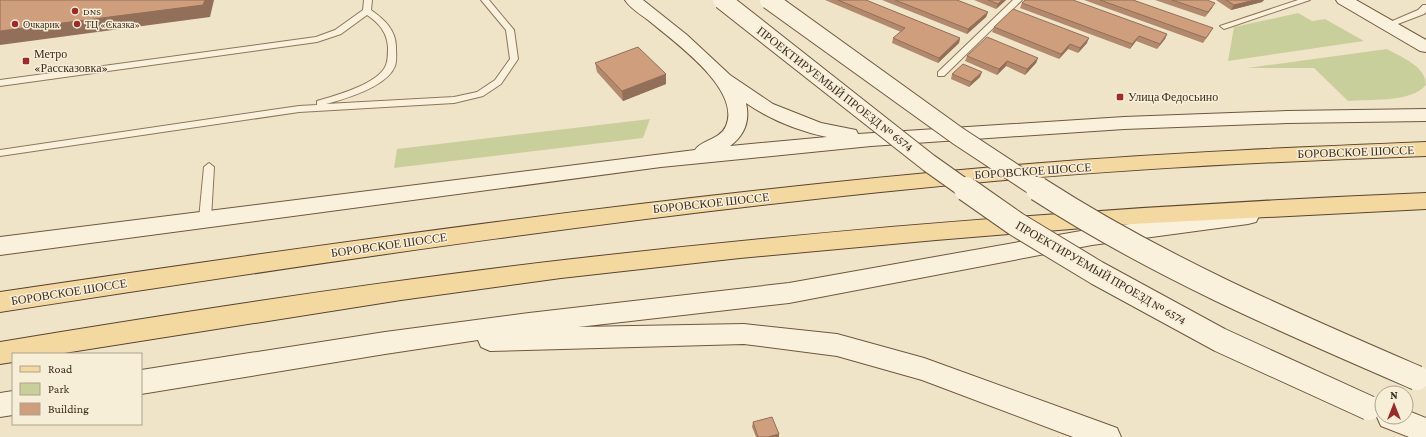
<svg xmlns="http://www.w3.org/2000/svg" width="1426" height="437" font-family="'Crimson Pro',serif">
	<style>
		.green { fill: #c9cf9b }
		.lines { fill: none; stroke-linecap: round; stroke-linejoin: round }
		.service-casing { stroke: #8d765c; stroke-width: 2 }
		.secondary-casing { stroke: #6f573f; stroke-width: 2 }
		.primary-casing { stroke: #5b4430; stroke-width: 2 }
		.service { fill: #faf1dc; fill-rule: evenodd }
		.secondary { fill: #faf1dc; fill-rule: evenodd }
		.primary { fill: #f3d9a0; fill-rule: evenodd }
		.secondary-bridge-far1-casing { stroke: #6f573f; stroke-width: 20; stroke-linecap: butt }
		.secondary-bridge-casing { stroke: #6f573f; stroke-width: 26; stroke-linecap: butt }
		.secondary-bridge-far1 { stroke: #faf1dc; stroke-width: 18 }
		.secondary-bridge { stroke: #faf1dc; stroke-width: 24 }
		.wall { fill: #b2896c }
		.shaded-wall { fill: #916f58 }
		.building { fill: #cf9f7d; stroke: #916f58 }
		.poi-dot { fill: #9e2a2b; stroke: #f7eed8; stroke-width: 1.5 }
		.labels { text-anchor: middle; stroke-width: 3; stroke-linejoin: round; paint-order: stroke }
		.far-poi-label { font-size: 10px; fill: #3d2e20; stroke: #f7eed8; text-anchor: start }
		.poi-label { font-size: 12px; fill: #3d2e20; stroke: #f7eed8; text-anchor: start }
		.street-label { font-size: 12px; fill: #3d2e20; stroke: #f7eed8 }
	</style>
	<rect width="100%" height="100%" fill="#f0e4c8"/>
	<g class="green">
		<polygon points="1298,13 1312,21 1325,19 1364,41 1228,61 1234,27"/>
		<path d="M1387 49C1401 57 1426 66 1426 85 1411 103 1370 99 1348 101L1314 68H1247Z"/>
		<polygon points="650,119 643,138 394,168 397,149"/>
	</g>
	<g class="lines">
		<g class="service-casing">
			<g id="service">
				<path d="M364 0H372L371 10C384 19 396 30 396 47 396 53 397 60 395 66 387 87 345 99 326 104L454 97 477 92 495 80 510 59 506 30 481 0H489L514 30 518 59 501 84 483 96 454 103 299 112 0 156V150L299 106 317 105V101C334 96 379 84 386 65 388 60 388 53 388 47 387 32 379 23 367 15L341 34 317 42 0 86V80L316 37 335 30 363 10Z"/>
				<polygon points="1013,0 1022,0 944,76 938,76 938,72"/>
				<polygon points="1298,0 1310,0 1227,28 1224,29 1220,26"/>
				<polygon points="1423,5 1426,5 1426,12 1424,14 1390,27 1384,27 1383,25 1418,10"/>
				<polygon points="209,163 214,167 211,219 205,223 199,219 204,167"/>
			</g>
		</g>
		<g class="secondary-casing">
			<g id="secondary">
				<path d="M625 0H643L687 35 730 75 773 104 821 123 856 130 858 134 1124 117 1287 111 1426 109V121L1287 123 1124 129 871 146 661 167 0 255V237L695 150C701 140 720 140 726 126 742 89 673 41 648 20 640 14 630 8 625 0ZM746 103C769 119 799 131 827 137L730 146C745 135 750 120 746 103Z"/>
				<polygon points="1336,0 1356,0 1426,40 1426,52 1420,51 1338,3"/>
				<polygon points="1248,208 1256,210 1259,216 1256,222 1248,224 1092,245 789,303 578,327 744,324 837,334 924,358 1117,428 1121,437 1073,437 922,380 837,356 744,344 490,351 481,347 478,340 385,354 141,394 141,370 385,332 529,313 789,283 1092,229"/>
				<polygon points="13,391 13,415 0,417 0,393"/>
				<polygon points="1381,408 1382,417 1406,417 1406,410 1426,418 1426,437 1409,437 1381,426 1377,417"/>
			</g>
		</g>
		<g class="primary-casing">
			<g id="primary">
				<path d="M1426 142V156C1282 161 1138 168 994 181 661 211 330 261 0 312V292C331 243 661 196 994 167 1138 154 1282 148 1426 142Z"/>
				<path d="M1426 193V209L1132 224 936 240 740 258 561 278 401 300 58 354H13V362L0 364V342C187 311 375 282 564 260 850 227 1138 205 1426 193Z"/>
			</g>
		</g>
		<use href="#service" class="service"/>
		<use href="#secondary" class="secondary"/>
		<use href="#primary" class="primary"/>
		<g class="secondary-bridge-far1-casing">
			<g id="secondary-bridge-far1">
				<polyline points="722,0 929,163 967,190"/>
				<polyline points="769,0 958,136 1040,190"/>
			</g>
		</g>
		<g class="secondary-bridge-casing">
			<g id="secondary-bridge">
				<polyline points="966,189 1016,224 1097,273 1220,340 1369,408"/>
				<path d="M1038 189C1159 267 1285 321 1417 378"/>
			</g>
		</g>
		<use href="#secondary-bridge-far1" class="secondary-bridge-far1"/>
		<use href="#secondary-bridge" class="secondary-bridge"/>
	</g>
	<g class="wall">
		<polygon points="825,0 866,0 960,38 959,43 938,63 892,43 893,38 901,32"/>
		<polygon points="882,0 957,0 988,12 986,17 967,34"/>
		<polygon points="974,0 1006,0 996,9"/>
		<polygon points="1084,0 1133,0 1210,33 1203,43"/>
		<polygon points="1155,0 1207,0 1212,8 1205,17"/>
		<polygon points="1216,0 1264,0 1262,2 1231,10"/>
		<polygon points="1022,3 1167,34 1165,39 1157,49 1136,41 1130,49 1020,8"/>
		<polygon points="994,27 1087,43 1078,53 1068,49 1059,59 992,32"/>
		<polygon points="967,56 1038,58 1036,63 1025,75 1006,66 997,75 965,61"/>
		<polygon points="595,63 666,84 623,101 597,72"/>
		<polygon points="952,74 980,77 969,87 951,79"/>
		<polygon points="753,422 779,434 779,437 756,437 752,427"/>
	</g>
	<g class="shaded-wall">
		<polygon points="205,0 214,0 210,17 0,45 0,31"/>
		<polygon points="1002,0 1006,0 996,9 998,4"/>
		<polygon points="1255,0 1264,0 1262,2 1231,10 1234,5"/>
		<polygon points="1215,3 1212,8 1205,17 1208,12"/>
		<polygon points="988,12 986,17 967,34 968,29"/>
		<polygon points="1167,34 1165,39 1157,49 1160,44"/>
		<polygon points="1139,36 1136,41 1130,49 1132,44"/>
		<polygon points="960,38 959,43 938,63 939,58"/>
		<polygon points="1089,38 1087,43 1078,53 1080,48"/>
		<polygon points="1070,44 1068,49 1059,59 1061,54"/>
		<polygon points="1038,58 1036,63 1025,75 1027,69"/>
		<polygon points="1007,61 1006,66 997,75 999,69"/>
		<polygon points="982,72 980,77 969,87 971,82"/>
		<polygon points="666,74 666,84 623,101 622,91"/>
		<polygon points="779,434 779,437 768,437"/>
	</g>
	<g class="building">
		<polygon points="0,0 205,0 203,5 0,31"/>
		<polygon points="838,0 866,0 960,38 939,58 893,38 905,28"/>
		<polygon points="895,0 957,0 988,12 968,29"/>
		<polygon points="988,0 1002,0 998,4"/>
		<polygon points="1025,0 1073,0 1167,34 1160,44 1139,36 1132,44 1022,3"/>
		<polygon points="1100,0 1133,0 1213,28 1206,38"/>
		<polygon points="1172,0 1207,0 1215,3 1208,12"/>
		<polygon points="1226,0 1255,0 1234,5"/>
		<polygon points="1013,9 1089,38 1080,48 1070,44 1061,54 994,27"/>
		<polygon points="987,37 1038,58 1027,69 1007,61 999,69 967,56"/>
		<polygon points="638,47 666,74 622,91 595,63"/>
		<polygon points="963,64 982,72 971,82 952,74"/>
		<polygon points="772,417 779,434 768,437 758,437 753,422"/>
	</g>
	<g class="poi-dot">
		<circle cx="75" cy="11" r="4"/>
		<circle cx="15" cy="24" r="4"/>
		<circle cx="77" cy="24" r="4"/>
		<rect x="22" y="57" width="8" height="8" rx="2"/>
		<rect x="1116" y="93" width="8" height="8" rx="2"/>
	</g>
	<g class="labels">
		<g class="far-poi-label">
			<text x="83" y="15">DNS</text>
			<text x="23" y="28">Очкарик</text>
			<text x="85" y="28">ТЦ «Сказка»</text>
		</g>
		<g class="poi-label">
			<text x="34" y="58">Метро<tspan x="34" dy="14">«Рассказовка»</tspan></text>
			<text x="1128" y="101">Улица Федосьино</text>
		</g>
		<g class="street-label">
			<text transform="translate(835 89) rotate(38)" y="4">ПРОЕКТИРУЕМЫЙ ПРОЕЗД № 6574</text>
			<text transform="translate(1356 152) rotate(-2)" y="4">БОРОВСКОЕ ШОССЕ</text>
			<text transform="translate(1033 171) rotate(-4)" y="4">БОРОВСКОЕ ШОССЕ</text>
			<text transform="translate(711 203) rotate(-6)" y="4">БОРОВСКОЕ ШОССЕ</text>
			<text transform="translate(389 245) rotate(-8)" y="4">БОРОВСКОЕ ШОССЕ</text>
			<text transform="translate(1101 273) rotate(30)" y="4">ПРОЕКТИРУЕМЫЙ ПРОЕЗД № 6574</text>
			<text transform="translate(69 292) rotate(-9)" y="4">БОРОВСКОЕ ШОССЕ</text>
		</g>
	</g>
	<rect x="12" y="353" width="130" height="72" fill="#f7eed8" stroke="#ada18e"/>
	<rect x="20" y="366" width="20" height="6" fill="#f3d9a0" stroke="#ada18e"/>
	<text x="48" y="373" font-size="12" fill="#3d2e20">Road</text>
	<rect x="20" y="383" width="20" height="12" fill="#c9cf9b" stroke="#ada18e"/>
	<text x="48" y="393" font-size="12" fill="#3d2e20">Park</text>
	<rect x="20" y="403" width="20" height="12" fill="#cf9f7d" stroke="#ada18e"/>
	<text x="48" y="413" font-size="12" fill="#3d2e20">Building</text>
	<g transform="translate(1394 405)"><circle r="19" fill="#f7eed8" stroke="#ada18e"/>
	<path d="M0-3L7 15L0 10L-7 15Z" fill="#9e2a2b"/>
	<text y="-6" font-size="11" font-weight="bold" text-anchor="middle" fill="#3d2e20">N</text>
	</g>
</svg>
